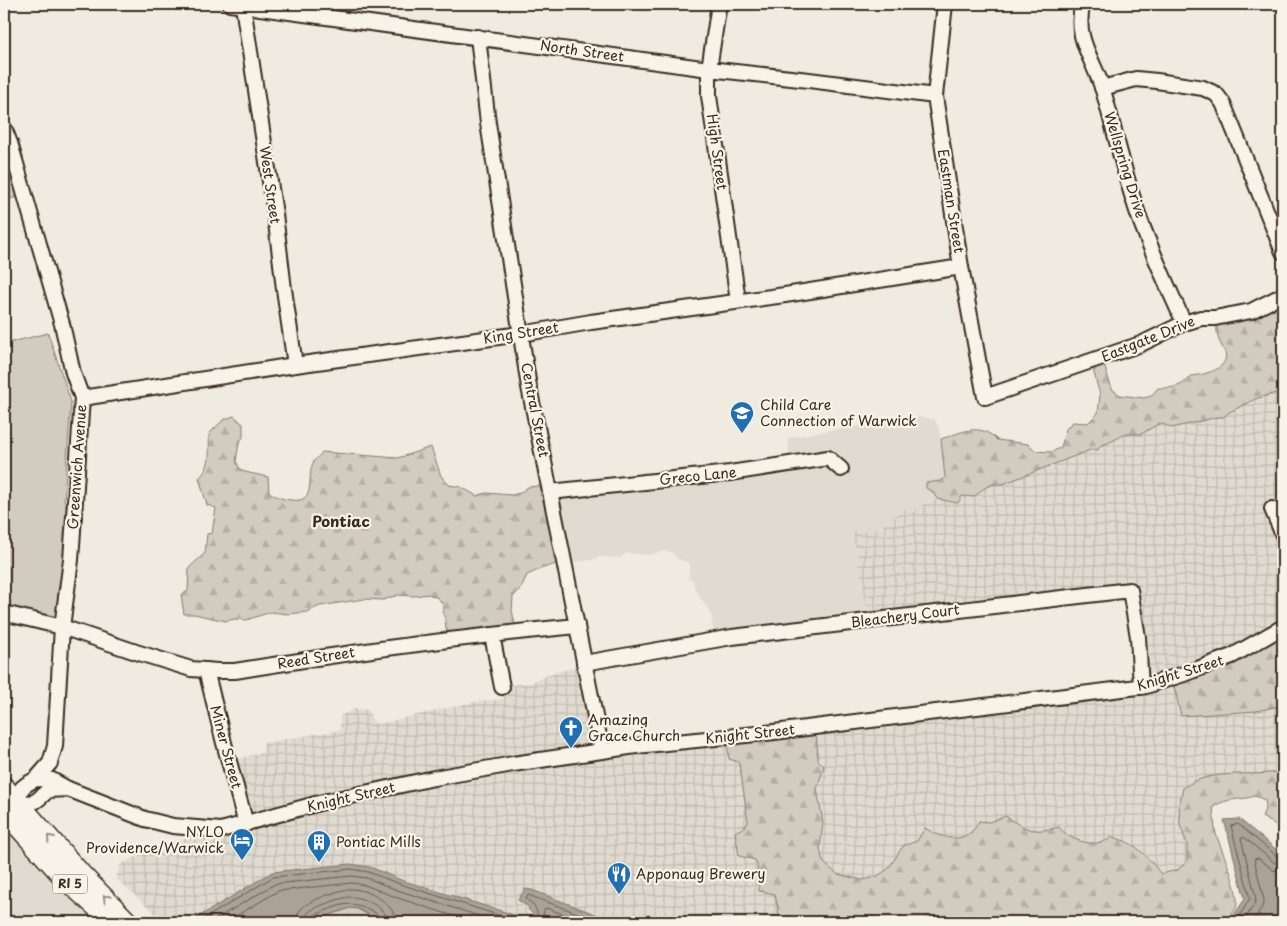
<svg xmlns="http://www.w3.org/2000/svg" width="1287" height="926" font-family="'Playpen Sans',sans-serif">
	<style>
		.built { fill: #e0dbd0 }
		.industrial { fill: url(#industrial-grid) }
		.forest { fill: url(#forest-firs); stroke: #867a6f }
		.park { fill: #d1cbc0; stroke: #867a6f }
		.water { fill: #aaa296; stroke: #7e7266 }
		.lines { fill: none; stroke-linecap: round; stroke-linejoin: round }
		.shore { stroke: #675a4e; stroke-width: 1 }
		.minor-casing { stroke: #3b2a1e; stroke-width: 18 }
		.major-casing { stroke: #3b2a1e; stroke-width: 21 }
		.minor { stroke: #f7f3e8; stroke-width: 14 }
		.major { stroke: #f7f3e8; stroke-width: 18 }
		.oneway { stroke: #998e83 }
		.labels { text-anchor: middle; stroke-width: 4.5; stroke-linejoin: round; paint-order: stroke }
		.shield { fill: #f7f3e8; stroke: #73665b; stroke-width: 1 }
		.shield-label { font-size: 12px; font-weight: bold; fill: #3b2a1e }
		.street-label { font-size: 14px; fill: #3b2a1e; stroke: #f7f3e8 }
		.poi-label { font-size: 14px; fill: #3b2a1e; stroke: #f7f3e8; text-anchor: start }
		.neighbourhood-label { font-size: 15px; font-weight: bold; fill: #3b2a1e; stroke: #f7f3e8 }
	</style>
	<defs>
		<pattern id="industrial-grid" width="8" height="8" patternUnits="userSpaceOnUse" patternTransform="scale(1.25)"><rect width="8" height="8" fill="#e0dbd0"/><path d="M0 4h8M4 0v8" fill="none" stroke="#c1bcb2"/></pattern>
		<pattern id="forest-firs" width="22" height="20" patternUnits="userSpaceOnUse" patternTransform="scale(1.25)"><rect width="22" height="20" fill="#d1cbc0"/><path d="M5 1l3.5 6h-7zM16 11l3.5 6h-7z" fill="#b4aea5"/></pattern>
	</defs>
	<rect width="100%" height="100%" fill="#efebe0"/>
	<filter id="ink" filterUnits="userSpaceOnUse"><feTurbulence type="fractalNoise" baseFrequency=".02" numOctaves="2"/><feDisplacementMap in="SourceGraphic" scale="10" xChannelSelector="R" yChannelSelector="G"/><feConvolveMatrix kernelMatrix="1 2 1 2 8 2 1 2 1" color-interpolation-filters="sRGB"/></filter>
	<g filter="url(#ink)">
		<g class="built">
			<polygon points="922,417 935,420 939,428 945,478 940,480 933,492 937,499 916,507 912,513 895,517 879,529 854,542 856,548 859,573 862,578 868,619 714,636 711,614 695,589 693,580 688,579 690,563 678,559 672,552 664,551 648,555 625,553 621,558 598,557 592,560 567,563 552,496 790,462 788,438 819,432"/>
			<polygon points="4,826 66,892 96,922 4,922"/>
		</g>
		<g class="industrial">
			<polygon points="1283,391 1283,626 1257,711 1279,706 1283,707 1283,771 1270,774 1179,806 1180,825 1187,844 1187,862 1177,870 1161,874 1144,852 1110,839 1093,844 1073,839 1063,833 1059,827 1041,832 1021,827 1006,816 989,822 979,821 975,831 964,837 953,838 934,834 903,846 888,869 876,877 862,880 837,874 823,862 820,849 823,823 817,789 824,766 818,760 816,727 1136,687 1130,593 868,619 862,578 859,573 856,548 854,542 854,532 879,529 895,517 899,508 909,510 912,513 916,507 937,499 958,503 962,496 974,497 988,485 994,483 1003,484 1093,449 1098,450 1101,445 1108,443 1126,434 1141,434 1160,422 1172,428 1218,417 1224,417 1228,413 1255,399"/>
			<polygon points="584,665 603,749 726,736 740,767 748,822 741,857 755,859 757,864 759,891 775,894 780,922 616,922 532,890 525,889 533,914 532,917 527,919 401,880 370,867 350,864 272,872 190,922 165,922 116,879 120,865 155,847 245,823 230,761 264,752 263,743 340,730 340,716 355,709 368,710 374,723 378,724 474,702 503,699 502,687 504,686 530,683 553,673"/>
		</g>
		<g class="forest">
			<polygon points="4,125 22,195 4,201"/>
			<path d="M1283 294V391L1255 399 1228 413 1224 417H1218L1172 428 1160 423 1141 434H1126L1108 443 1101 445 1098 450 1093 449 1003 484C989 483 984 488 974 497L962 496 958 503 937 499 933 492 926 488V483L940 481 945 478 941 439C962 432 980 422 997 440L1028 444 1036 451 1052 452 1061 447 1066 429 1073 422 1088 423 1098 413 1100 395 1091 362 1102 359 1112 389 1120 395 1144 398 1151 396 1158 388C1171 388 1182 388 1190 376 1203 375 1230 370 1225 352 1223 347 1219 343 1218 337 1216 331 1217 324 1217 317Z"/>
			<path d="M234 416 243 424V437L239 443 236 461 240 469 245 472 268 477 269 492C277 497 282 499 291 500 319 504 305 474 314 461 316 458 320 456 322 452L398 458 431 447 441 476 449 485 461 487 477 496 486 493 512 495 520 493 528 487 548 485 566 561 543 568 527 575 521 588 513 597 512 610 516 630 448 639 442 603 438 598 428 594 414 596 398 595 383 600 364 599 320 606 307 612 288 614 271 612 246 620 234 619 226 621 194 614H184L181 595 188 591 189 568 205 553 207 534 212 533 216 508 207 505 199 478C212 467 209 449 209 434L223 420Z"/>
			<polygon points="1283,626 1283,707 1279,706 1257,711 1181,716 1172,678"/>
			<path d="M816 727 818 760 824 766 817 789 823 823 820 849 823 862 837 874 862 880 876 877 888 869 903 846 917 841 925 828C944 840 968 845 979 821L989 822 1006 816C1026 831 1035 833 1059 827 1070 842 1098 849 1112 837 1137 843 1146 855 1161 874L1177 870 1187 862V844L1180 825 1179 806 1183 788C1211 767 1251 778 1283 771V829L1262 817 1266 806 1265 800 1255 796C1239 801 1228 797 1213 807 1214 815 1214 825 1216 834 1221 849 1242 895 1236 908 1232 917 1221 920 1213 922H780L775 894 759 891 757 864 755 860 739 856 735 832 746 826 748 822 740 767 738 762 729 759 726 736Z"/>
			<polygon points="350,908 358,909 381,922 310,922"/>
		</g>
		<polygon class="park" points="48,333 71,402 64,501 75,503 63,626 4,614 4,344"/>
		<g class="water">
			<polygon points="1239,819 1283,855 1283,922 1229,922 1245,899 1224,820"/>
			<polygon points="350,864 370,867 401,880 527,919 532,917 533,914 528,909 529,907 518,900 525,889 532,890 616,922 381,922 358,909 350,908 310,922 190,922 272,872"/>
		</g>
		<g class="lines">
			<g class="shore">
				<polyline points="199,922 273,877 351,869 368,872 400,884 520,922"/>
				<polyline points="211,922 275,884 351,876 367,878 397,890 498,922"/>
				<polyline points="226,922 278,891 351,883 365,885 395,897 472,922"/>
				<path d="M297 922C297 917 298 912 302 908 308 901 339 890 349 889 367 888 395 903 396 922"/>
				<path d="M305 922C305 918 305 915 309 912 314 907 341 898 349 897 362 896 388 908 388 922"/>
				<path d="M311 922 312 918 315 915C338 906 349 898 372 911 377 914 381 916 382 922"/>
				<path d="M534 922C542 914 534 904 526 899L528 895 602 922"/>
				<polyline points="542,922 544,910 546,908 585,922"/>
				<polyline points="1236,922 1250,898 1231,826 1238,824 1278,857 1283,859"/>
				<polyline points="1243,922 1254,905 1256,898 1241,838 1245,838 1275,863 1283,865"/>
				<polyline points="1252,922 1262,907 1264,900 1254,859 1258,858 1273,870 1283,872"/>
			</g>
			<g class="minor-casing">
				<g id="minor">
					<polyline points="230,4 709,69 809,80 935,96"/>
					<polyline points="719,4 709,69 709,96 738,301"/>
					<polyline points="945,4 935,96 961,267 985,397 1141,344 1184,323 1201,318 1215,318 1251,311 1283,295"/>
					<path d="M1083 4C1073 37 1094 60 1103 90 1115 132 1124 173 1138 214 1151 251 1168 287 1184 323"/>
					<polyline points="243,6 275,214 284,289 295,365"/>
					<polyline points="478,37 488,123 529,387 602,751"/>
					<polyline points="1102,88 1136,79 1157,81 1203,88 1216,94 1223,103 1283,252"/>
					<polyline points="4,128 10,143 62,324 73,373 82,398 71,560 62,627 55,746 50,763 36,779"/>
					<polyline points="82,398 295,365 521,334 591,322 785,295 961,267"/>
					<polyline points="550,492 730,473 828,458 841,469"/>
					<polyline points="1272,509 1283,535"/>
					<path d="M4 613 62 627 136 652 191 669 218 671H235C349 652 462 637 577 626"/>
					<polyline points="492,635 502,687"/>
					<polyline points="584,663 732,637 1130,590 1138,637 1141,687"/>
					<polyline points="206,670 224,743 246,824"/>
					<path d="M17 801C35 805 36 802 48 790L68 789"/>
					<polyline points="12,805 17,801 22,788 27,784 36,779 52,780 68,789 145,819 173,826 221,830 323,802 434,778 513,764 636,746 766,733 1146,686 1184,674 1232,656 1283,627"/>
				</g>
			</g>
			<g class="major-casing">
				<g id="major">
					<polyline points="4,786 82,874 129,922"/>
					<polyline points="4,812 66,881 112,922"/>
				</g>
			</g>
			<use href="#minor" class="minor"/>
			<use href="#major" class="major"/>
		</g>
		<defs><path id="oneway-chevron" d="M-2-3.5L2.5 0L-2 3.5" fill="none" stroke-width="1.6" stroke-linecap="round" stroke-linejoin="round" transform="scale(1.25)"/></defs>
		<g class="oneway">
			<use href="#oneway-chevron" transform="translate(50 838) rotate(-132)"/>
			<use href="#oneway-chevron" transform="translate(106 898) rotate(-136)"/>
		</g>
	</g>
	<defs>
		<g id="school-pin" transform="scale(1.25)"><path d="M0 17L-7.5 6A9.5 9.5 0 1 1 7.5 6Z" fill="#1f6fb2" stroke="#f7f3e8"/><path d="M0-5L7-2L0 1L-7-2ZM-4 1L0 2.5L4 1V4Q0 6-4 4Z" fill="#fff"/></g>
		<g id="church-pin" transform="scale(1.25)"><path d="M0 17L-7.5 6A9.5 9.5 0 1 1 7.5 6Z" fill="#1f6fb2" stroke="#f7f3e8"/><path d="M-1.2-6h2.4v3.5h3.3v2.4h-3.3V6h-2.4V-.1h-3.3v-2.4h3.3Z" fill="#fff"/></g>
		<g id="hotel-pin" transform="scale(1.25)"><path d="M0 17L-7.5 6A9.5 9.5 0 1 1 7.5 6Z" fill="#1f6fb2" stroke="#f7f3e8"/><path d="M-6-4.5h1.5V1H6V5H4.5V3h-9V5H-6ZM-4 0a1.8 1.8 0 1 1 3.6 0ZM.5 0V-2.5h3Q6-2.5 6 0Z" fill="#fff"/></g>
		<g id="building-pin" transform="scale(1.25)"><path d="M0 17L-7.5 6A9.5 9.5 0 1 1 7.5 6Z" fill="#1f6fb2" stroke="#f7f3e8"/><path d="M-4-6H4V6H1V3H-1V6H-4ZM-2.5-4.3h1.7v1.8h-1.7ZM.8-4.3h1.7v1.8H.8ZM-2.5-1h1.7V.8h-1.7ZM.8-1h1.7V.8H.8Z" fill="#fff"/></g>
		<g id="restaurant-pin" transform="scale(1.25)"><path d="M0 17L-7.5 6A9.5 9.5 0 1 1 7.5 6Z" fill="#1f6fb2" stroke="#f7f3e8"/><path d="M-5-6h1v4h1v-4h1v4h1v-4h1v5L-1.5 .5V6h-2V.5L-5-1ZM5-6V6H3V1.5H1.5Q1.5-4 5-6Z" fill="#fff"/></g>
	</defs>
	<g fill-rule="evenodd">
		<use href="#school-pin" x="742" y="413"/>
		<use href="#church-pin" x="571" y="728"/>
		<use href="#hotel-pin" x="242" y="840"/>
		<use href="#building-pin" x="319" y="842"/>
		<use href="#restaurant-pin" x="619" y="874"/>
	</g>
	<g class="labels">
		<rect class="shield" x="52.5" y="874.5" width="35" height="19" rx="4"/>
		<g class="shield-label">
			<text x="70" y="888">RI 5</text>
		</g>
		<g class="street-label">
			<text transform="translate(582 51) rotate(8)" y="5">North Street</text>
			<text transform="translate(717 152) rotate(82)" y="5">High Street</text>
			<text transform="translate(1125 165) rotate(73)" y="5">Wellspring Drive</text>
			<text transform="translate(270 185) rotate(82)" y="5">West Street</text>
			<text transform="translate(951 201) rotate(81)" y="5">Eastman Street</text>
			<text transform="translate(521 333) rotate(-9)" y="5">King Street</text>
			<text transform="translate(1148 339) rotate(-22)" y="5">Eastgate Drive</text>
			<text transform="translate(535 410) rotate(79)" y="5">Central Street</text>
			<text transform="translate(77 467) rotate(-86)" y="5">Greenwich Avenue</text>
			<text transform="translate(698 476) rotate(-6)" y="5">Greco Lane</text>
			<text transform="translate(905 616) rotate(-7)" y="5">Bleachery Court</text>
			<text transform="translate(316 658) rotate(-9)" y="5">Reed Street</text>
			<text transform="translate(1180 673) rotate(-17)" y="5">Knight Street</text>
			<text transform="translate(750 734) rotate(-6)" y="5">Knight Street</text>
			<text transform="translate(226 747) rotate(75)" y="5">Miner Street</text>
			<text transform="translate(351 797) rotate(-13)" y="5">Knight Street</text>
		</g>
		<g class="poi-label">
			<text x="760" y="410">Child Care<tspan x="760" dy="16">Connection of Warwick</tspan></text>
			<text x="588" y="725">Amazing<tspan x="588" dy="16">Grace Church</tspan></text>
			<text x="224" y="837" text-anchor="end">NYLO<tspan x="224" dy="16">Providence/Warwick</tspan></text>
			<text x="336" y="847">Pontiac Mills</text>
			<text x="636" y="879">Apponaug Brewery</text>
		</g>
		<g class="neighbourhood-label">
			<text x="341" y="527">Pontiac</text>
		</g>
	</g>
	<rect width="1287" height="926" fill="none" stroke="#f7f3e8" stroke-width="20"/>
	<rect x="10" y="10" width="1267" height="906" fill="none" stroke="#3b2a1e" stroke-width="2" filter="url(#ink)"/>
</svg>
